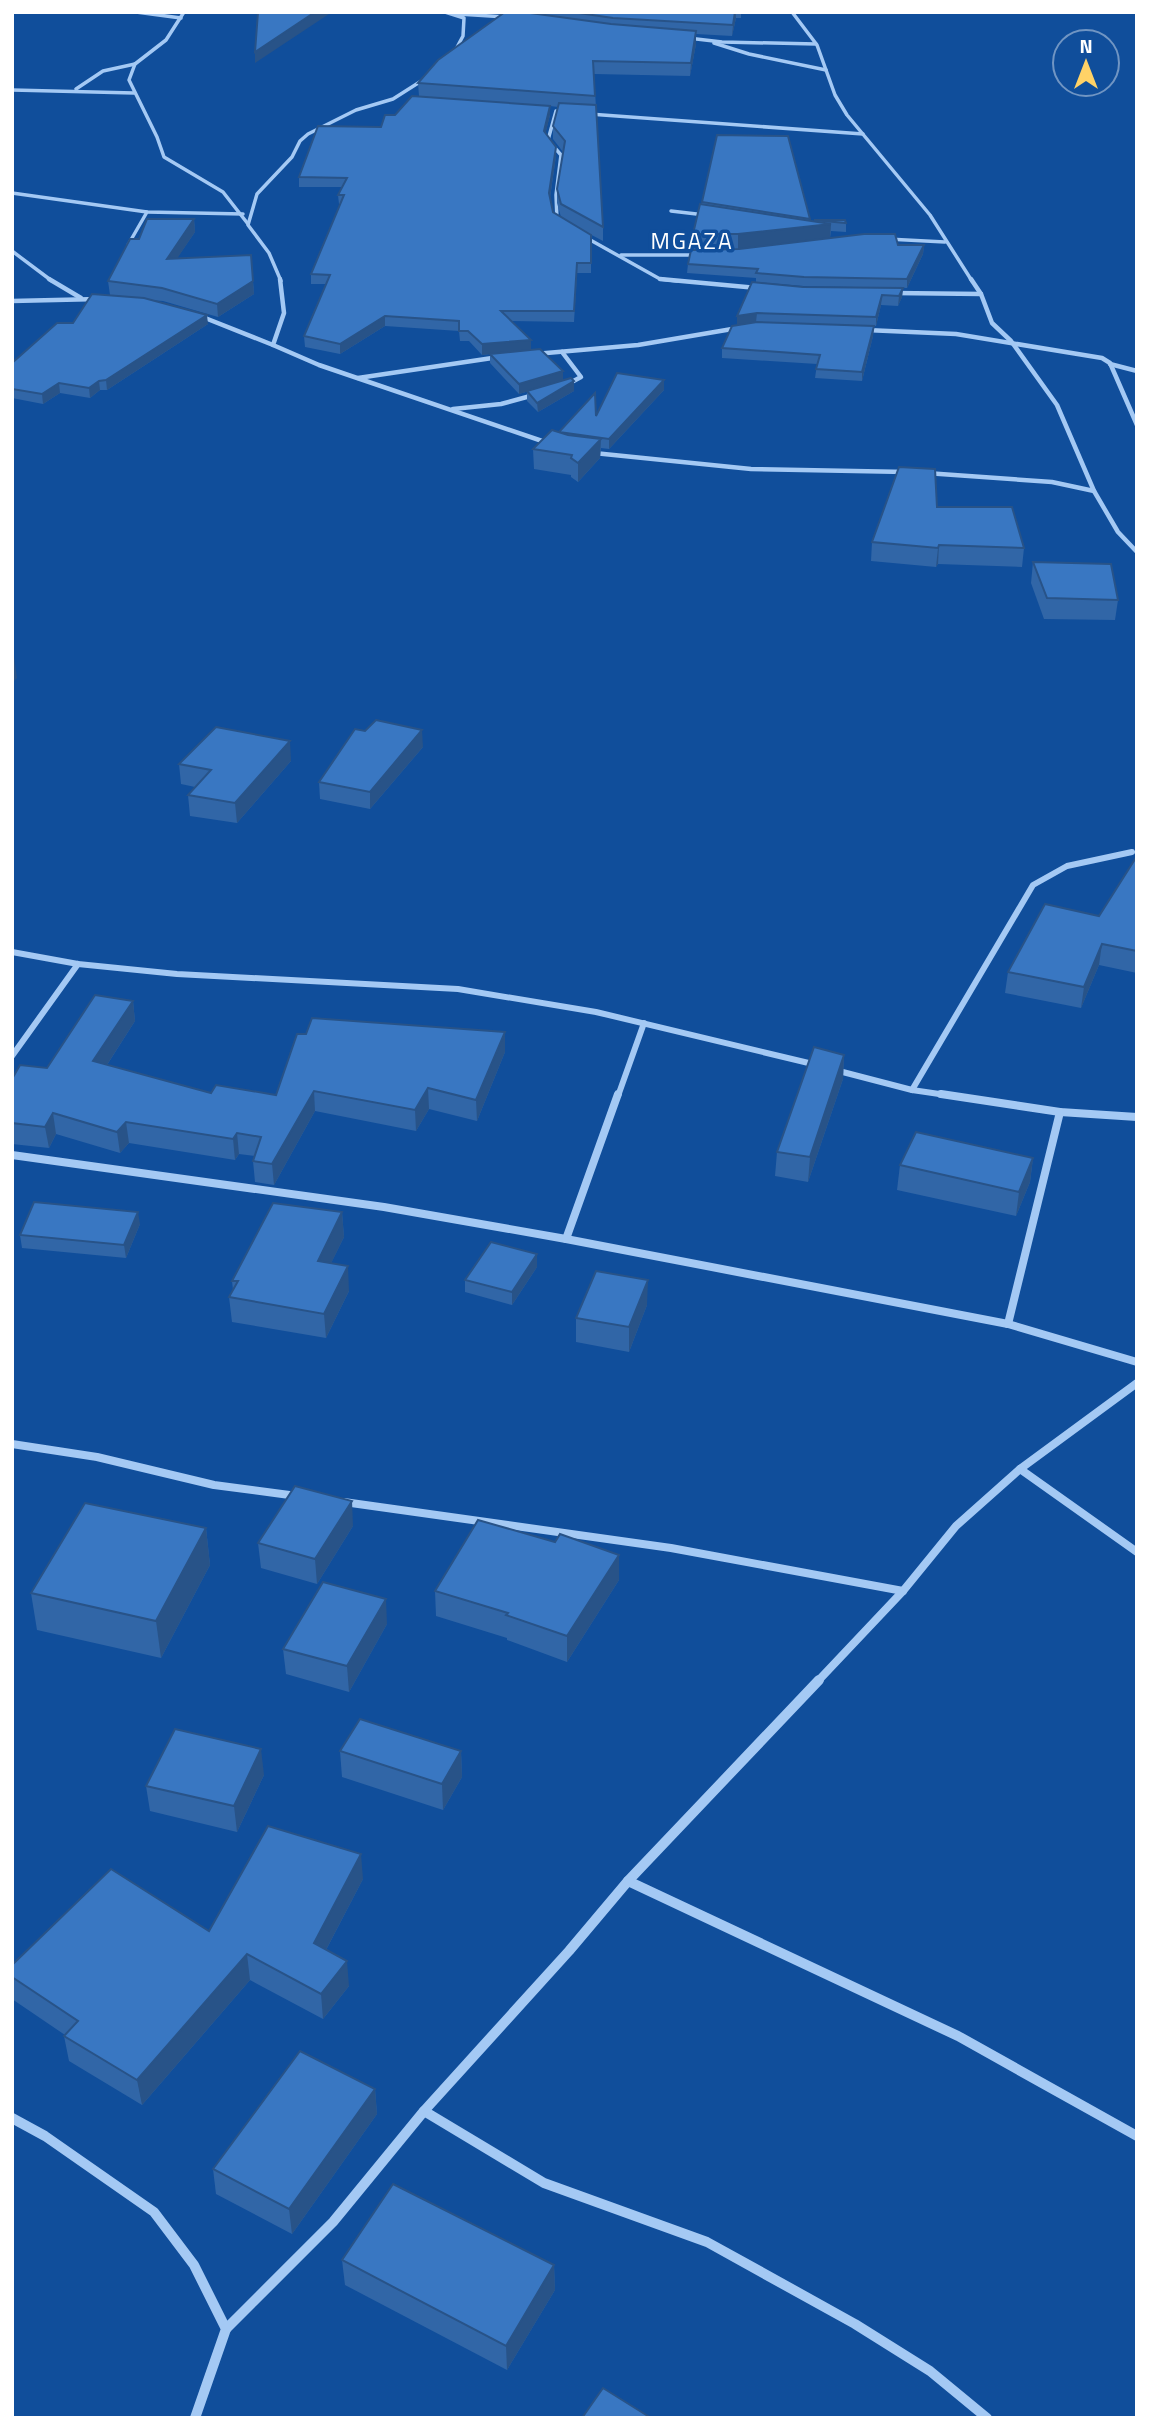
<svg xmlns="http://www.w3.org/2000/svg" width="1149" height="2430" font-family="'Titillium Web',sans-serif">
	<style>
		.lines { fill: none; stroke-linecap: round; stroke-linejoin: round }
		.street-far4 { stroke: #a4c9f4; stroke-width: 3.5 }
		.street-far3 { stroke: #a4c9f4; stroke-width: 4.5 }
		.street-far2 { stroke: #a4c9f4; stroke-width: 6 }
		.street-far1 { stroke: #a4c9f4; stroke-width: 8 }
		.street { stroke: #a4c9f4; stroke-width: 10 }
		.wall { fill: #3166a7; fill-rule: evenodd }
		.shaded-wall { fill: #285388 }
		.building { fill: #3977c2; stroke: #285388; stroke-width: 2 }
		.labels { text-anchor: middle; stroke-width: 7; stroke-linejoin: round; paint-order: stroke }
		.far-quarter-label { font-size: 23px; letter-spacing: 2px; fill: #fff; stroke: #104e9b }
	</style>
	<rect width="100%" height="100%" fill="#104e9b"/>
	<g class="lines">
		<g class="street-far4">
			<polyline points="136,12 181,18"/>
			<polyline points="184,12 166,40 135,64 129,80 157,137 164,157 223,192 248,224"/>
			<polyline points="445,12 464,18 463,36 455,51"/>
			<polyline points="792,12 817,45 835,95 847,115 930,215 972,281"/>
			<polyline points="458,14 506,17"/>
			<polyline points="688,38 722,42 816,44"/>
			<polyline points="714,43 749,54 826,70"/>
			<polyline points="76,89 103,71 135,64"/>
			<polyline points="12,90 134,93"/>
			<polyline points="556,111 548,140 561,155 556,195 557,220"/>
			<polyline points="589,114 863,134"/>
			<polyline points="12,193 147,212 243,214"/>
			<polyline points="671,211 705,215"/>
			<polyline points="585,237 660,279 677,281"/>
			<polyline points="887,239 945,242"/>
			<polyline points="128,245 147,212"/>
			<polyline points="12,251 52,281"/>
			<polyline points="621,255 696,255"/>
			<polyline points="281,281 269,253 248,225 257,194 292,157 300,141 308,134 356,110 393,99 426,78"/>
		</g>
		<g class="street-far3">
			<polyline points="49,279 81,298"/>
			<polyline points="280,279 284,313 273,345 319,365 548,443"/>
			<polyline points="660,279 757,288"/>
			<polyline points="971,279 981,294 992,323 1011,341 1057,405 1094,491 1118,532 1137,552"/>
			<polyline points="894,293 981,294"/>
			<polyline points="12,301 99,299"/>
			<polyline points="200,316 273,345"/>
			<polyline points="866,330 956,334 1102,358 1110,363 1137,425"/>
			<polyline points="562,352 581,377 566,385"/>
			<polyline points="535,354 638,345 738,328"/>
			<polyline points="1110,364 1137,371"/>
			<polyline points="358,378 499,357"/>
			<polyline points="453,409 501,404 534,395"/>
			<polyline points="594,453 751,469 907,472"/>
			<polyline points="926,473 1052,482 1094,491"/>
		</g>
		<g class="street-far2">
			<polyline points="12,952 78,964 177,974 458,989 596,1012 817,1065"/>
			<polyline points="12,1056 78,964"/>
			<polyline points="835,1070 912,1090 953,1096"/>
			<polyline points="912,1090 1033,885 1067,866 1132,852"/>
			<polyline points="618,1096 644,1023"/>
		</g>
		<g class="street-far1">
			<polyline points="941,1094 1060,1112 1137,1117"/>
			<polyline points="12,1155 384,1207 566,1239 1008,1324 1137,1362"/>
			<polyline points="566,1239 618,1094"/>
			<polyline points="1008,1324 1060,1112"/>
			<polyline points="12,1444 97,1457 214,1485 297,1496"/>
			<polyline points="1020,1469 1137,1552"/>
			<polyline points="344,1502 671,1548 903,1591"/>
			<polyline points="817,1682 903,1591 956,1526 1020,1469 1137,1383"/>
		</g>
		<g class="street">
			<polyline points="628,1881 958,2036 1137,2136"/>
			<polyline points="424,2111 544,2183 707,2242 855,2324 930,2371 987,2418"/>
			<polyline points="12,2118 45,2136 154,2212 194,2265 226,2329 195,2418"/>
			<polyline points="226,2329 333,2222 424,2111 569,1951 628,1881 819,1680"/>
		</g>
	</g>
	<g class="wall">
		<path d="M492 12H741V18H736L732 36 696 34V44L690 76 594 74 603 227V241L584 231 591 235V273H577L574 322 511 321 531 340V350L563 371V381L519 394 490 363V354L482 355 469 341H460L459 331 385 326 340 354 305 347 304 336 326 284H311V274L340 204H339L338 195 342 187H299V177L381 127 419 96 418 83 503 14ZM550 106 558 107 553 126V139L563 152 557 189V203L561 217 553 212 550 198 556 156V147L545 134 550 115Z"/>
		<polygon points="702,202 810,219 810,221 814,221 814,220 846,223 846,232 831,231 830,238 898,245 924,245 923,254 907,288 803,286 756,282 756,278 687,273 688,264 693,250 693,234"/>
		<polygon points="194,219 195,232 177,258 251,255 254,294 218,317 163,301 149,300 208,324 107,390 100,390 90,398 60,393 43,404 12,398 12,363 73,323 132,297 110,295 108,281 139,239"/>
		<polygon points="803,287 903,288 902,297 898,306 881,305 876,326 756,322 737,325 737,316"/>
		<polygon points="874,326 873,336 862,381 815,378 817,364 722,358 722,348"/>
		<polygon points="664,380 664,390 609,449 601,448 600,458 578,482 571,477 571,475 534,469 533,449 559,432 596,416"/>
		<polygon points="527,391 574,391 538,412 527,401"/>
		<polygon points="937,507 1024,548 1022,567 938,564 936,567 871,561 872,542"/>
		<polygon points="1033,562 1118,600 1115,620 1044,619 1031,583"/>
		<polygon points="423,747 370,809 320,799 319,782"/>
		<polygon points="291,761 237,823 190,816 188,795 195,787 181,784 179,764"/>
		<polygon points="1137,856 1137,973 1099,965 1081,1008 1005,993 1008,972 1099,916"/>
		<polygon points="133,1001 135,1021 107,1065 211,1093 276,1095 505,1052 477,1121 429,1109 416,1131 315,1111 274,1185 255,1182 253,1161 255,1156 239,1154 235,1160 129,1143 120,1153 56,1134 49,1148 12,1144 12,1079 47,1068"/>
		<polygon points="844,1055 843,1079 808,1182 775,1176 777,1152"/>
		<polygon points="1033,1158 1030,1182 1016,1216 897,1190 900,1165"/>
		<polygon points="342,1212 344,1237 331,1263 349,1291 326,1338 232,1322 229,1297 233,1290 232,1281"/>
		<polygon points="140,1224 126,1258 22,1248 20,1235"/>
		<polygon points="537,1267 512,1305 465,1292 465,1280"/>
		<polygon points="647,1305 629,1352 576,1342 576,1318"/>
		<polygon points="353,1526 317,1584 261,1568 258,1543"/>
		<polygon points="206,1528 210,1565 161,1658 37,1630 31,1593"/>
		<polygon points="555,1542 619,1580 567,1662 507,1640 507,1638 436,1616 435,1591"/>
		<polygon points="387,1624 349,1692 286,1674 283,1649"/>
		<polygon points="340,1751 461,1751 462,1777 443,1810 342,1777"/>
		<polygon points="264,1775 237,1832 150,1811 146,1786"/>
		<polygon points="363,1879 326,1950 349,1986 323,2019 250,1980 142,2105 69,2061 64,2036 65,2035 12,1999 12,1965 209,1931"/>
		<polygon points="375,2089 377,2114 292,2234 216,2194 213,2169"/>
		<polygon points="342,2260 554,2265 555,2290 507,2370 345,2285"/>
	</g>
	<g class="shaded-wall">
		<polygon points="315,12 332,12 255,63 255,52"/>
		<polygon points="735,12 736,18 732,36 733,25"/>
		<polygon points="696,31 696,44 690,76 691,63"/>
		<polygon points="550,106 550,115 544,140 544,131"/>
		<polygon points="556,147 556,156 549,203 549,193"/>
		<polygon points="194,219 195,232 168,272 167,259"/>
		<polygon points="831,224 830,240 738,250 738,234"/>
		<polygon points="924,245 923,254 907,288 907,279"/>
		<polygon points="253,281 254,294 218,317 217,304"/>
		<polygon points="903,288 902,297 898,306 899,296"/>
		<polygon points="882,295 881,305 876,326 876,317"/>
		<polygon points="757,313 756,322 737,325 737,316"/>
		<polygon points="207,315 208,324 107,390 106,380"/>
		<polygon points="385,316 385,326 340,354 340,344"/>
		<polygon points="874,326 873,336 862,381 862,372"/>
		<polygon points="531,340 531,350 482,355 482,344"/>
		<polygon points="563,371 563,381 519,394 519,384"/>
		<polygon points="664,380 664,390 609,449 609,439"/>
		<polygon points="99,381 100,390 90,398 89,388"/>
		<polygon points="574,381 574,391 538,412 537,403"/>
		<polygon points="59,383 60,393 43,404 42,394"/>
		<polygon points="601,439 600,458 578,482 578,463"/>
		<polygon points="939,545 938,564 936,567 938,548"/>
		<polygon points="14,656 17,678 12,683 12,658"/>
		<polygon points="422,730 423,747 370,809 370,792"/>
		<polygon points="290,741 291,761 237,823 235,803"/>
		<polygon points="1102,944 1099,965 1081,1008 1084,987"/>
		<polygon points="133,1001 135,1021 96,1082 93,1061"/>
		<polygon points="505,1032 505,1052 477,1121 476,1100"/>
		<polygon points="844,1055 843,1079 808,1182 810,1157"/>
		<polygon points="428,1088 429,1109 416,1131 415,1110"/>
		<polygon points="314,1091 315,1111 274,1185 272,1164"/>
		<polygon points="53,1113 56,1134 49,1148 45,1127"/>
		<polygon points="126,1122 129,1143 120,1153 117,1132"/>
		<polygon points="237,1133 239,1154 235,1160 233,1139"/>
		<polygon points="1033,1158 1030,1182 1016,1216 1019,1192"/>
		<polygon points="138,1212 140,1224 126,1258 124,1245"/>
		<polygon points="342,1212 344,1237 320,1286 318,1261"/>
		<polygon points="537,1254 537,1267 512,1305 512,1292"/>
		<polygon points="348,1266 349,1291 326,1338 324,1314"/>
		<polygon points="648,1280 647,1305 629,1352 629,1327"/>
		<polygon points="352,1501 353,1526 317,1584 315,1559"/>
		<polygon points="206,1528 210,1565 161,1658 156,1621"/>
		<polygon points="619,1555 619,1580 567,1662 567,1636"/>
		<polygon points="386,1599 387,1624 349,1692 347,1666"/>
		<polygon points="261,1749 264,1775 237,1832 234,1806"/>
		<polygon points="461,1751 462,1777 443,1810 442,1784"/>
		<polygon points="361,1854 363,1879 316,1969 314,1943"/>
		<polygon points="247,1954 250,1980 142,2105 137,2080"/>
		<polygon points="347,1961 349,1986 323,2019 321,1994"/>
		<polygon points="375,2089 377,2114 292,2234 289,2209"/>
		<polygon points="554,2265 555,2290 507,2370 506,2346"/>
	</g>
	<g class="building">
		<polygon points="258,12 315,12 255,52"/>
		<polygon points="505,12 523,12 611,24 696,31 691,63 593,61 595,96 418,83 438,60"/>
		<polygon points="572,12 735,12 733,25 613,18"/>
		<polygon points="412,96 550,106 544,131 556,147 549,193 553,212 591,235 591,263 577,263 574,311 501,311 531,340 482,344 468,331 459,331 459,321 385,316 340,344 304,336 330,275 311,274 344,195 338,195 347,178 299,177 318,126 381,127 385,115 395,115"/>
		<polygon points="559,103 596,105 603,227 561,204 557,189 565,141 553,126"/>
		<polygon points="717,135 788,136 810,219 702,202"/>
		<polygon points="700,204 831,224 738,234 693,234"/>
		<polygon points="147,219 194,219 167,259 251,255 253,281 217,304 162,288 108,281 130,239 139,239"/>
		<polygon points="814,220 845,220 846,223"/>
		<polygon points="864,234 895,234 898,245 924,245 907,279 804,277 756,273 758,269 688,264 691,250 739,249"/>
		<polygon points="752,282 803,287 903,288 899,296 882,295 876,317 757,313 737,316"/>
		<polygon points="92,294 144,298 207,315 106,380 99,381 89,388 59,383 42,394 12,389 12,363 57,323 73,323"/>
		<polygon points="757,322 874,326 862,372 816,369 820,355 722,348 732,326"/>
		<polygon points="540,349 563,371 519,384 490,354"/>
		<polygon points="617,373 664,380 609,439 559,432 595,393 596,416"/>
		<polygon points="571,378 574,381 537,403 527,391"/>
		<polygon points="552,430 568,435 601,439 578,463 571,458 572,455 533,449"/>
		<polygon points="899,467 935,469 937,507 1012,507 1024,548 939,545 938,548 872,542"/>
		<polygon points="1033,562 1111,564 1118,600 1047,598"/>
		<polygon points="376,720 422,730 370,792 319,782 355,729 365,731"/>
		<polygon points="216,727 290,741 235,803 188,795 211,770 179,764"/>
		<polygon points="1137,856 1137,951 1102,944 1084,987 1008,972 1045,904 1099,916"/>
		<polygon points="95,995 133,1001 93,1061 211,1093 216,1085 276,1095 297,1034 306,1034 312,1018 505,1032 476,1100 428,1088 415,1110 314,1091 272,1164 253,1161 261,1137 237,1133 233,1139 126,1122 117,1132 53,1113 45,1127 12,1123 12,1079 20,1065 47,1068"/>
		<polygon points="814,1047 844,1055 810,1157 777,1152"/>
		<polygon points="916,1132 1033,1158 1019,1192 900,1165"/>
		<polygon points="34,1202 138,1212 124,1245 20,1235"/>
		<polygon points="273,1203 342,1212 318,1261 348,1266 324,1314 229,1297 238,1281 232,1281"/>
		<polygon points="491,1242 537,1254 512,1292 465,1280"/>
		<polygon points="596,1271 648,1280 629,1327 576,1318"/>
		<polygon points="295,1486 352,1501 315,1559 258,1543"/>
		<polygon points="85,1503 206,1528 156,1621 31,1593"/>
		<polygon points="478,1520 555,1542 560,1534 619,1555 567,1636 506,1615 508,1613 435,1591"/>
		<polygon points="323,1582 386,1599 347,1666 283,1649"/>
		<polygon points="360,1719 461,1751 442,1784 340,1751"/>
		<polygon points="175,1729 261,1749 234,1806 146,1786"/>
		<polygon points="268,1826 361,1854 314,1943 347,1961 321,1994 247,1954 137,2080 64,2036 78,2021 12,1977 12,1965 111,1869 209,1931"/>
		<polygon points="300,2051 375,2089 289,2209 213,2169"/>
		<polygon points="393,2184 554,2265 506,2346 342,2260"/>
		<polygon points="603,2388 651,2418 582,2418"/>
	</g>
	<g class="labels">
		<g class="far-quarter-label">
			<text x="692" y="249">MGAZA</text>
		</g>
	</g>
	<rect width="1149" height="2430" fill="none" stroke="#ffffff" stroke-width="28"/>
	<g transform="translate(1086 63)"><circle r="33" fill="#104e9b" stroke="#7095c3" stroke-width="2"/>
	<path d="M0-5L12 26L0 18L-12 26Z" fill="#ffd267"/>
	<text y="-10" font-size="19" font-weight="bold" text-anchor="middle" fill="#ffffff">N</text>
	</g>
</svg>
